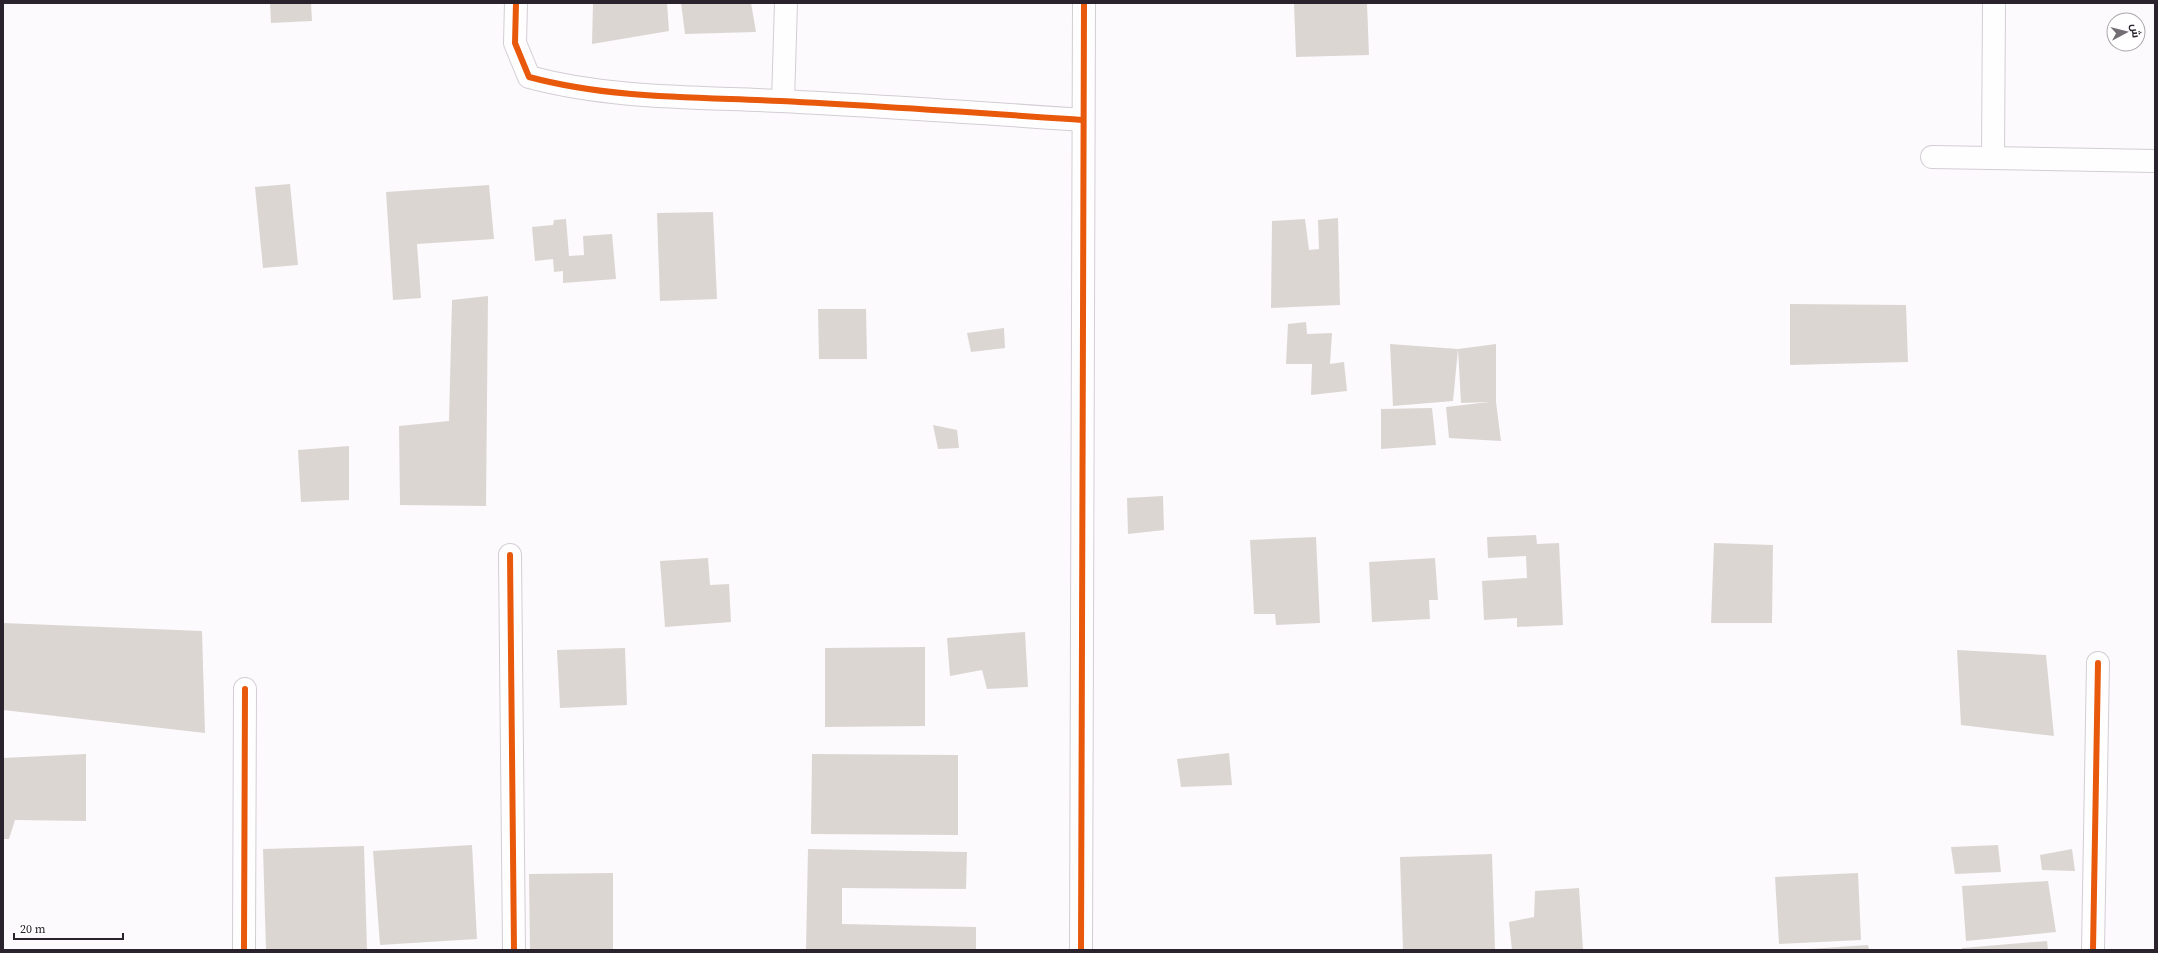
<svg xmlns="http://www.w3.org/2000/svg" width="2158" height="953" font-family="'Source Serif 4',Cairo,serif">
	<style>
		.building { fill: #dcd6d3 }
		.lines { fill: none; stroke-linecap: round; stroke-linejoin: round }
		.street-casing { stroke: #d3cdd4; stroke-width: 24 }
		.street { stroke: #fffeff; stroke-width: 22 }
		.cycleway-casing { stroke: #fff; stroke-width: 8 }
		.cycleway { stroke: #e8590c; stroke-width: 6 }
	</style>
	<rect width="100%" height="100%" fill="#fcfafd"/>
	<g class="building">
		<polygon points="270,3 311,3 312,21 271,23"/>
		<polygon points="593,3 667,3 669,31 592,44"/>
		<polygon points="681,3 751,3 756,32 685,34"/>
		<polygon points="1294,3 1367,3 1369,55 1296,57"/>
		<polygon points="290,184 298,265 263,268 255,187"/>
		<polygon points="489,185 494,239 417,244 421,298 393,300 386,192"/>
		<polygon points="713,212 717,299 660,301 657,213"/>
		<polygon points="1338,218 1340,305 1271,308 1272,221 1305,219 1309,250 1319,249 1318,220"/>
		<polygon points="566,219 569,256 584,255 583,236 612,234 616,279 563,283 563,271 554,272 553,259 535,261 532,227 553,225 554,220"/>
		<polygon points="488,296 486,506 400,505 399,426 449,421 452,300"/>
		<polygon points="1790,304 1906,305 1908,362 1790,365"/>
		<polygon points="818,309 866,309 867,359 819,359"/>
		<polygon points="1306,322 1307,334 1332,333 1330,364 1344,362 1347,391 1311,395 1312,364 1286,364 1288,324"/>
		<polygon points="1004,328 1005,348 971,352 967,333"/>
		<polygon points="1390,344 1458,349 1453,401 1393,406"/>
		<polygon points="1496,344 1496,402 1501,441 1449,438 1446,407 1489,402 1461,403 1458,349"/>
		<polygon points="1432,408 1436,445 1381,449 1381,409"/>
		<polygon points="933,425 957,430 959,448 938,449"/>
		<polygon points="349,446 349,500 301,502 298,450"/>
		<polygon points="1163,496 1164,530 1128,534 1127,498"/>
		<polygon points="1536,535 1537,544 1559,543 1563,625 1517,627 1517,618 1484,620 1482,581 1527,578 1526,556 1488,558 1487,537"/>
		<polygon points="1316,537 1320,623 1276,625 1275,614 1254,614 1250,540"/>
		<polygon points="1714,543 1773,545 1772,623 1711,623"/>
		<polygon points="708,558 710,585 729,584 731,622 665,627 660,561"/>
		<polygon points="1435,558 1438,600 1429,600 1430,619 1372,622 1369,562"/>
		<polygon points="3,623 202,631 205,733 3,710"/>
		<polygon points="1025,632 1028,687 987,689 982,670 950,676 947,638"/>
		<polygon points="925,647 925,726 825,727 825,648"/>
		<polygon points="625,648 627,705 560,708 557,650"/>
		<polygon points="1957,650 2046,655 2054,736 1961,725"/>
		<polygon points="1229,753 1232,785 1181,787 1177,759"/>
		<polygon points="86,754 86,821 15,820 9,839 3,839 3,758"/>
		<polygon points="812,754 958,755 958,835 811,834"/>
		<polygon points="472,845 477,939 380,945 373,851"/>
		<polygon points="1998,845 2001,872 1955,874 1951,847"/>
		<polygon points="364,846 367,950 266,950 263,849"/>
		<polygon points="808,849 967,852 966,889 842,888 842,924 976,927 976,950 806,950"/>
		<polygon points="2072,849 2075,871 2042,870 2040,855"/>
		<polygon points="1492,854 1495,950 1403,950 1400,857"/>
		<polygon points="613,873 613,950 530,950 529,874"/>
		<polygon points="1858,873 1861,940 1779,944 1775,877"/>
		<polygon points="2048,881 2056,932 1966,941 1962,886"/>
		<polygon points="1579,888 1583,950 1512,950 1509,922 1534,917 1535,891"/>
		<polygon points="2047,941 2048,950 1962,950 1962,948"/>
		<polygon points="1868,945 1869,950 1809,950 1809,949"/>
	</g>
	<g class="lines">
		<g class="street-casing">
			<g id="street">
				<path d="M516 3 515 43 529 77C611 99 697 97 781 101 882 106 982 113 1083 120"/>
				<polyline points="783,101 786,3"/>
				<polyline points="1932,157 2155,161"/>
				<polyline points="1993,157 1994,3"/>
				<polyline points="510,555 514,950"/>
				<polyline points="244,950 245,689"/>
				<polyline points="1081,950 1084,3"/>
				<polyline points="2093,950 2098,663"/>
			</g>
		</g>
		<use href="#street" class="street"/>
		<g class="cycleway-casing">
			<g id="cycleway">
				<path d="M516 3 515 43 529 77C611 99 697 97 781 101 882 106 982 113 1083 120"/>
				<polyline points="510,555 514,950"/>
				<polyline points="244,950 245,689"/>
				<polyline points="1081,950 1084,3"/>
				<polyline points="2093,950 2098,663"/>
			</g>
		</g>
		<use href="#cycleway" class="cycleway"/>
	</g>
	<rect width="2158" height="953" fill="none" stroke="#2a222c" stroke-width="8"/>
	<g transform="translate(2126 32) rotate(83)"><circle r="19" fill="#ffffff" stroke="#aaa7ab"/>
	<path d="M0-3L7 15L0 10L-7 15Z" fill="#746e75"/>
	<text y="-6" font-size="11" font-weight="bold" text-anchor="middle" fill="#2a222c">ش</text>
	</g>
	<path d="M14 933v6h109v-6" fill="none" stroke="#2a222c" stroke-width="2"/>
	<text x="20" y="933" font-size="12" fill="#2a222c" stroke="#ffffff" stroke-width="3" paint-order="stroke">20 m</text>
</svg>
